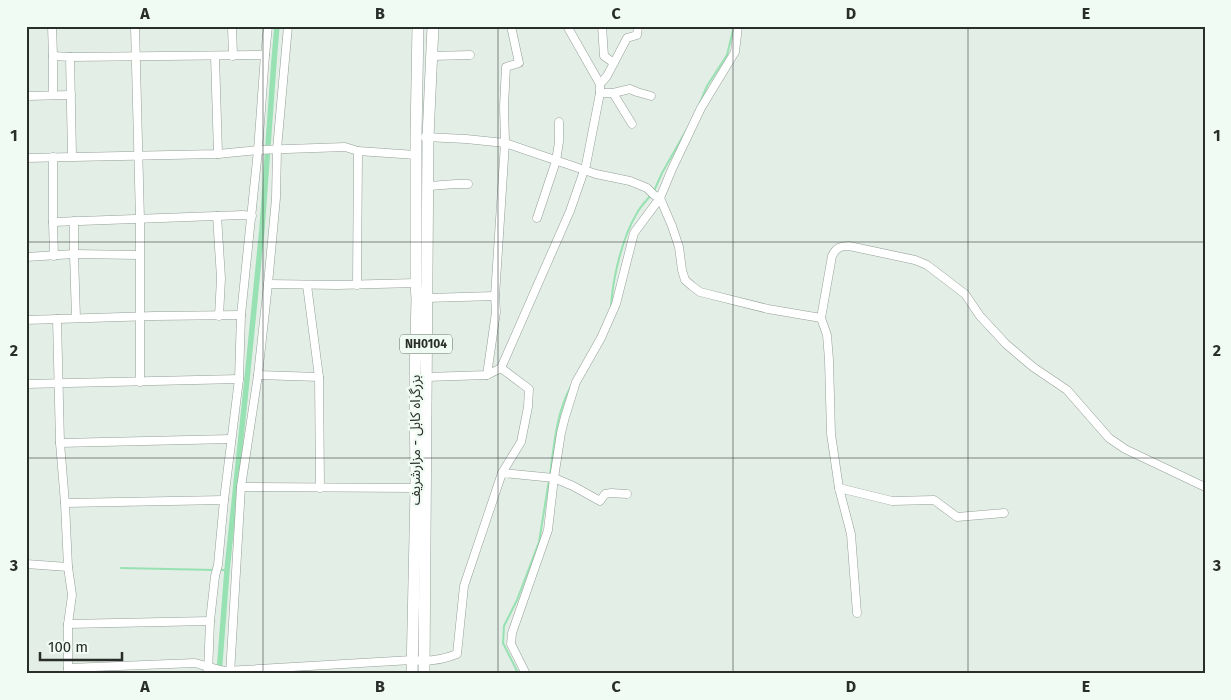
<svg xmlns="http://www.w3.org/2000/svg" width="1231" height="700" font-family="'Fira Sans','Noto Sans Arabic',sans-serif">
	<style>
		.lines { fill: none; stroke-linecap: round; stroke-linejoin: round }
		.stream { stroke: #98e1b2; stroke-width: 2 }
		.canal { stroke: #98e1b2; stroke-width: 5.5 }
		.minor-casing { stroke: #959f98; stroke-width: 9 }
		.highway-casing { stroke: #959f98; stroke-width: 12 }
		.minor { stroke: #fff; stroke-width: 8 }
		.highway { stroke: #fff; stroke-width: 11 }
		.grid { fill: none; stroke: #2a2e2b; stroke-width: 1; stroke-opacity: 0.55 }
		.labels { text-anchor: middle; stroke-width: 5; stroke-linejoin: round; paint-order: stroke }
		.shield { fill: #f0fbf4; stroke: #656c67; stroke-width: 1 }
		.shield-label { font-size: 12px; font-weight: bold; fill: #2a2e2b }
		.street-label { font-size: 14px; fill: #2a2e2b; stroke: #f0fbf4 }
		.neatline { fill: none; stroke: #2a2e2b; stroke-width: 2 }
		.grid-label { font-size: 16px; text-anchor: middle; font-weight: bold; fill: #2a2e2b }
	</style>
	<rect width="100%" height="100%" fill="#e3eee6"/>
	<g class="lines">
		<g class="stream">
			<polyline points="699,105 707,86 727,55 734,26"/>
			<polyline points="654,191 662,173 687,129"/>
			<path d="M611 306C613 277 622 238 637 213 640 207 646 201 651 195"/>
			<path d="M550 475C554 445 556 414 571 386"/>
			<polyline points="121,568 215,570"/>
			<polyline points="219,570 227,570"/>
			<polyline points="518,673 503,643 504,626 517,600 539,542 549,480"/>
		</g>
		<polyline class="canal" points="219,674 227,570 246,389 262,229 274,61 277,26"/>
		<g class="minor-casing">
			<g id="minor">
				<polyline points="52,26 53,56 70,57 72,156"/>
				<polyline points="135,26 140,220 140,382"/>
				<polyline points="232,26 233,56"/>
				<polyline points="602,26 604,56 614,63"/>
				<polyline points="215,56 218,154"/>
				<polyline points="432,56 470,55"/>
				<polyline points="70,57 265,55"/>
				<polyline points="600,84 607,76 627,38 637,35 638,26"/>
				<polyline points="600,93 613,93 630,89 637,92 651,96"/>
				<polyline points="613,93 632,124"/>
				<polyline points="53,95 53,56"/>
				<polyline points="26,96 71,95"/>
				<path d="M425 137 466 139 505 143 596 174 630 181 647 188 654 195 660 198 672 226 679 247 682 270 685 280 692 286 700 292 768 309 821 318 832 256C836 248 840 246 849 246L915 260 927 265 965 294 980 316 1006 344 1033 367 1067 390 1109 438 1125 449 1205 487"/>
				<polyline points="53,157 53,222 54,256"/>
				<polyline points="26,158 218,154 258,150 345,147 358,151 416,155"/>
				<polyline points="429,186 456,184 468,184"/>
				<polyline points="217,216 221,278 219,316"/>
				<polyline points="537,218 556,161 559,142 559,122"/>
				<polyline points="74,221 74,254 76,318"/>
				<polyline points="53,222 243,215 252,216"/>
				<polyline points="26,257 74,254 139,255"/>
				<polyline points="268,284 338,285 416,283"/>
				<polyline points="307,285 319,377 320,488"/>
				<polyline points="357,285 358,151"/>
				<polyline points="427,298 495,296"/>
				<polyline points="821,318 827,335 829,360 831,434 839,488 851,534 857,613"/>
				<polyline points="57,319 60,443 65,503 68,567 72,595 68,624 68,674"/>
				<polyline points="26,320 154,316 241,315"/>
				<polyline points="501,368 529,389 528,407 521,442 502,473"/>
				<polyline points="258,375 319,377"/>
				<polyline points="487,375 496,312 495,296 505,143 504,106 506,67 519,63 511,26"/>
				<polyline points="426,377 487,375 501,368 570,211 586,165 600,93 600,84 567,26"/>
				<polyline points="26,384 239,379"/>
				<polyline points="60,443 231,439"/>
				<polyline points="241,487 416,488"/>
				<polyline points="839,488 892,501 934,500 957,517 1004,513"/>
				<polyline points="65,503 224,500"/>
				<polyline points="26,564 68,567"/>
				<polyline points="68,624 210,621"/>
				<path d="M68 668 195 663C205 666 214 669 225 671L412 660C428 662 442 660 457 654L464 586 502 473 554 478 573 486 600 501 605 494 611 493 627 494"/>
				<polyline points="208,674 210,621 215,576 218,565 224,500 239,379 241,315 258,150 265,55 268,26"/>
				<polyline points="230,674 241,487 258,375 268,284 276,198 277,149 288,26"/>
				<polyline points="526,674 511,644 512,633 548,530 554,478 561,433 565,417 576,382 601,338 616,304 634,233 660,198 672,169 701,108 735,52 738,26"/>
			</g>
		</g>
		<g class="highway-casing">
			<g id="highway">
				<polyline points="412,674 416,488 415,376 417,299 416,283 416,136 418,26"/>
				<polyline points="424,674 428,137 433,26"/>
			</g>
		</g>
		<use href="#minor" class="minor"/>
		<use href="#highway" class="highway"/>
	</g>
	<path class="grid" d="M263 26V674M498 26V674M733 26V674M968 26V674M26 242H1205M26 458H1205"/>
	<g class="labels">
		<rect class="shield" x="400" y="334.5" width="52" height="19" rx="4"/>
		<g class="shield-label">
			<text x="426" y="348">NH0104</text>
		</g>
		<g class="street-label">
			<text transform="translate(415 440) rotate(-90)" y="5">بزرگراه کابل - مزارشریف</text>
		</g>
	</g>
	<rect width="1231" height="700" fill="none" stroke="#f0fbf4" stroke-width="55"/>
	<path d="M40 652v8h82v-8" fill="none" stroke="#2a2e2b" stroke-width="2.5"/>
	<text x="48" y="652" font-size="15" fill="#2a2e2b" stroke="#f0fbf4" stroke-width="4" paint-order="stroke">100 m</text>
	<rect x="28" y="28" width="1176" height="644" class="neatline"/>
	<g class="grid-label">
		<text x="145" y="19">A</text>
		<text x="380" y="19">B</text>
		<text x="616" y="19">C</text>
		<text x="851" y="19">D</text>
		<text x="1086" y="19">E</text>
		<text x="14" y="141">1</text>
		<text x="1217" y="141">1</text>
		<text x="14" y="356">2</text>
		<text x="1217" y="356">2</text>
		<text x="14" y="571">3</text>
		<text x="1217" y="571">3</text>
		<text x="145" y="692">A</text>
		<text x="380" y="692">B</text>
		<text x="616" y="692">C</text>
		<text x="851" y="692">D</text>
		<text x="1086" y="692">E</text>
	</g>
</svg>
